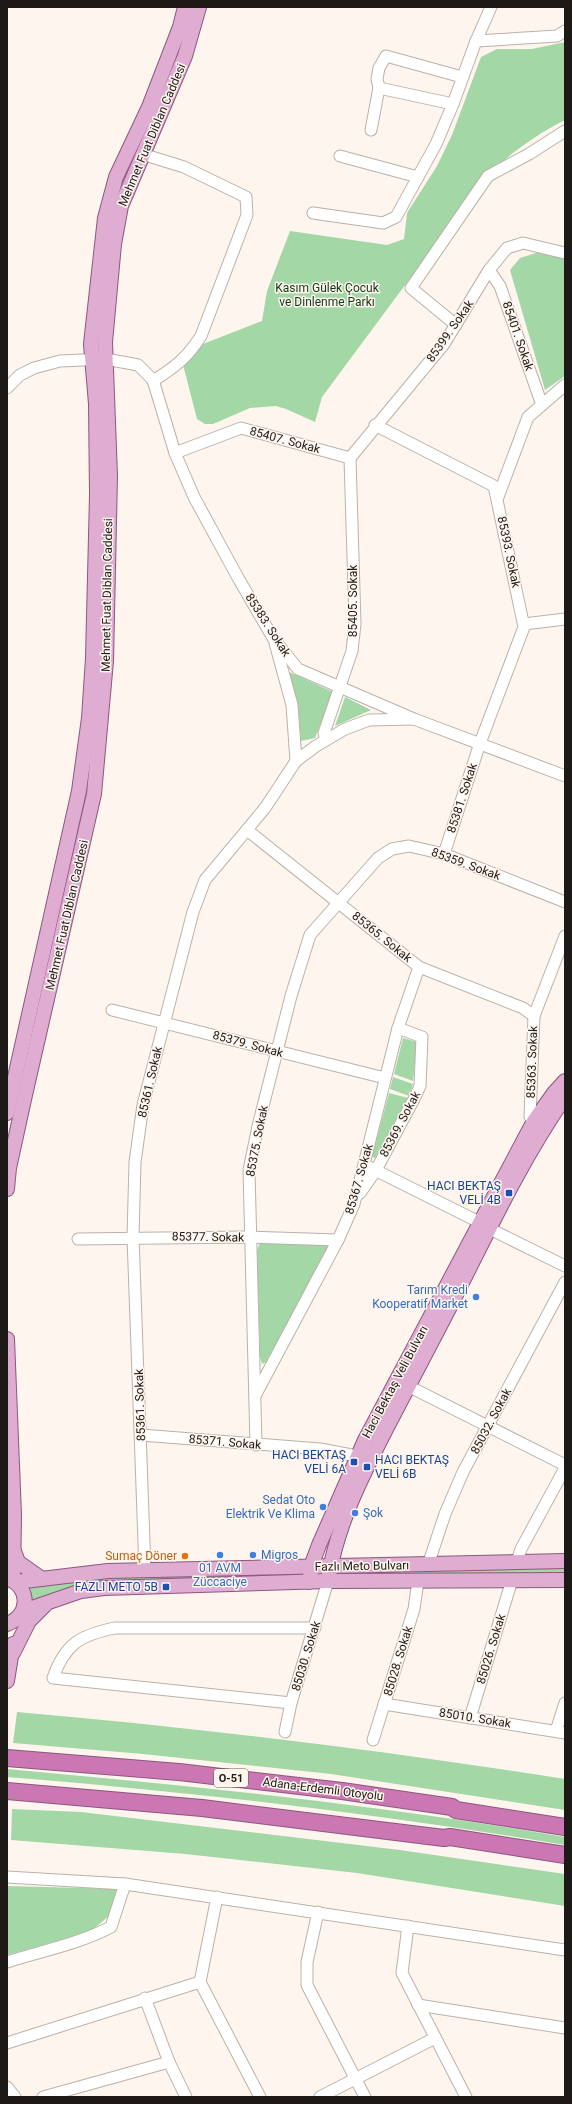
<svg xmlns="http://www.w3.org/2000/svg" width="572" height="2104" font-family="Roboto,sans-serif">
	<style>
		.green { fill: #a3d7a5 }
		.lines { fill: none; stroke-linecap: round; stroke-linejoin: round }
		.minor-casing { stroke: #bbb1a8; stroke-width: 13 }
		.major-casing { stroke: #8e567d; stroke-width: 16 }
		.highway-casing { stroke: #8e567d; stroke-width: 18 }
		.minor { stroke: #fff; stroke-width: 11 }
		.major { stroke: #e0add2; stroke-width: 14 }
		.highway { stroke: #cb77b4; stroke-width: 16 }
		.transit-dot { fill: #1a4fb4; stroke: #fef6ee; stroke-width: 1.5 }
		.shop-dot { fill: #3f7fe0; stroke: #fef6ee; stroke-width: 1.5 }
		.food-dot { fill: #e8710a; stroke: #fef6ee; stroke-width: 1.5 }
		.labels { text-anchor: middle; stroke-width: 3; stroke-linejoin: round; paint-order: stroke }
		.shield { fill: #fef6ee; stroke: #605b57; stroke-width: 1 }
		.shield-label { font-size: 11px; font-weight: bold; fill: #1d1916 }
		.street-label { font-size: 12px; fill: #1d1916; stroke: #fef6ee }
		.park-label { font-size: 12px; fill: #0e3614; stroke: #fef6ee }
		.transit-label { font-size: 12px; fill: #164399; stroke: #fef6ee; text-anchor: end }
		.shop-label { font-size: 12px; fill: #366cbe; stroke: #fef6ee; text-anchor: end }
		.food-label { font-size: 12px; fill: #c56008; stroke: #fef6ee; text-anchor: end }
	</style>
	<rect width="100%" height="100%" fill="#fef6ee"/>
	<g class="green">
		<path d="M565 42V120C535 135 510 154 486 176L322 397 315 422 286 409 276 406 250 408 213 424H205L197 419 180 353 262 321 267 291 290 231 387 245 404 239 407 213 437 166 452 135 481 57 497 49H532Z"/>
		<polygon points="539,252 565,254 565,376 545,390 510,270 520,258"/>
		<polygon points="287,671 333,692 315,738 301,741 298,703"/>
		<polygon points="345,697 371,710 335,726"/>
		<polygon points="403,1038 417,1042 413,1081 394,1074"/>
		<polygon points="393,1077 413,1084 409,1096 390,1089"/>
		<polygon points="389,1093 408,1098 375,1158 372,1157"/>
		<polygon points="260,1243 330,1245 266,1362 262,1364 260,1357 257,1250"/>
		<polygon points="565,1566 565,1575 337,1576 337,1570"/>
		<polygon points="305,1572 306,1576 231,1580 32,1602 28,1586 99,1578"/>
		<path d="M17 1712C200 1728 383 1750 565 1779V1810L331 1774 143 1754 13 1743Z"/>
		<path d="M7 1769C194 1786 380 1805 565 1837V1845C380 1814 194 1792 7 1777Z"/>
		<polygon points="12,1809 81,1812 400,1850 565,1874 565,1906 357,1873 185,1854 11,1840"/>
		<polygon points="7,1886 120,1889 110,1915 90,1932 7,1955"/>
	</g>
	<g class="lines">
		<g class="minor-casing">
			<g id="minor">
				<polyline points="476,41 491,7"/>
				<polyline points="379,88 453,104"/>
				<polyline points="371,130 379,88 377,79 379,68 386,56 462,77"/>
				<path d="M142 154 184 167 246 197 247 215 201 336C187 358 175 367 153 381"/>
				<polyline points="340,156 418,177"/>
				<polyline points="313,213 383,223 396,217 436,144 453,104 476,41 557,36 565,31"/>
				<polyline points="489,270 500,286 542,405"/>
				<polyline points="456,325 411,288 488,176 529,154 565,131"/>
				<polyline points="7,388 20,375 34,368 60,361 106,359 138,365 153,380 175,453 194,497 237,576 273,638 298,669 414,719 565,776"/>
				<polyline points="375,425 494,486 524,627 480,743 444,854"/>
				<polyline points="175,453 241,428 350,458"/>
				<polyline points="350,458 444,344 489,270 507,248 523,243 565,253"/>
				<polyline points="498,497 528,417 565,385"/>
				<polyline points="524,624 565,619"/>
				<polyline points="275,643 292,705 296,761"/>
				<polyline points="326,740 324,733 352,651 355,624 350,458"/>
				<polyline points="247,830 419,967 523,1008 534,1016"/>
				<polyline points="112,1010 385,1078"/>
				<polyline points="534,1121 530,1117 534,1016 565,936"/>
				<polyline points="369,1167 479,1222"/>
				<polyline points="360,1193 376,1170 414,1099 420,1086 422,1037 398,1028"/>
				<polyline points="490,1229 565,1266"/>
				<polyline points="78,1239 246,1237 338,1240"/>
				<polyline points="408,1386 563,1464 565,1467"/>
				<polyline points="255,1396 338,1240 354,1204 398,1028 419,967"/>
				<polyline points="141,1435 320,1449 357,1456"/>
				<polyline points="256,1445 249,1170 258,1126 291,996 310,935 378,858 392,849 409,846 444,854 565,902"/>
				<polyline points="517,1561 521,1549 565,1468"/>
				<polyline points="428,1565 445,1514 463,1472 565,1282"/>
				<polyline points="145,1570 133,1237 135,1162 143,1105 193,912 205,880 265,808 296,761 316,746 345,729 369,720 414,719"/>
				<path d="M291 1703 53 1678C65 1644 80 1635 115 1628H315"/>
				<polyline points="384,1704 565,1733"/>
				<polyline points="470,1718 512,1580"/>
				<polyline points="556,1731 565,1703"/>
				<polyline points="285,1732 291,1703 328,1581"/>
				<polyline points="373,1740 414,1609 418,1581"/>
				<polyline points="7,1877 125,1884 565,1950"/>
				<polyline points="318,1912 307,1962 307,1985 365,2097"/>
				<polyline points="408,1926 402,1973 466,2097"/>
				<path d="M7 1962C42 1951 78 1944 111 1927L125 1884"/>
				<polyline points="200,1982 217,1897"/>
				<polyline points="145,1998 169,2062 186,2097"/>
				<polyline points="418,2005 565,2028"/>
				<polyline points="7,2043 200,1982 260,2097"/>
				<polyline points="7,2087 15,2097"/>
				<polyline points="43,2097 169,2062"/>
				<polyline points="320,2097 435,2038"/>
			</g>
		</g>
		<g class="major-casing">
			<g id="major">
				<polyline points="7,1113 79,791 89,718 93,658 97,495 96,404 91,344 105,218 116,177 149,107 180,27 185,7"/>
				<polyline points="7,1189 9,1168 25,1095 94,794 106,661 110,476 105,342 114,244 121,206 185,56 199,7"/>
				<polyline points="7,1339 14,1515 13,1581"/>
				<polyline points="14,1551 18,1562 42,1579"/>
				<path d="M329 1575C338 1523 362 1476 386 1429 405 1393 424 1356 443 1320 482 1245 517 1166 565 1097"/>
				<polyline points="16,1582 108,1571 565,1561"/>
				<polyline points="309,1582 313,1561 319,1545 365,1440 534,1121 554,1093 565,1081"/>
				<polyline points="23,1611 81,1591 104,1588 328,1581 565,1580"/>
				<path d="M7 1624C29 1616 31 1590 10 1579"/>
				<polyline points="13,1653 29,1621 45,1605"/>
				<polyline points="7,1681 13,1644"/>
			</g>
		</g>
		<g class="highway-casing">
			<g id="highway">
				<polyline points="7,1758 179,1772 342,1791 452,1807 456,1810 565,1827"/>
				<polyline points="7,1791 202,1808 444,1838 450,1837 565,1855"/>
			</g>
		</g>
		<use href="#minor" class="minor"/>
		<use href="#major" class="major"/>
		<use href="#highway" class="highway"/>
	</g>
	<g class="transit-dot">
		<rect x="505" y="1189" width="8" height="8" rx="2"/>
		<rect x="350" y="1458" width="8" height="8" rx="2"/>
		<rect x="363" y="1463" width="8" height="8" rx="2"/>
		<rect x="162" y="1583" width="8" height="8" rx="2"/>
	</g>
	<g class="shop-dot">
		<circle cx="476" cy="1297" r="4"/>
		<circle cx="323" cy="1507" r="4"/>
		<circle cx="355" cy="1513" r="4"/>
		<circle cx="220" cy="1555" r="4"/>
		<circle cx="253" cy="1555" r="4"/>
	</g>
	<circle class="food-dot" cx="185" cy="1556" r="4"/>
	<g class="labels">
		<rect class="shield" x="214" y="1769" width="34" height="18" rx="3"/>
		<g class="shield-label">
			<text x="231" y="1782">O-51</text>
		</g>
		<g class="street-label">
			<text transform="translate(152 135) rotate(-67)" y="4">Mehmet Fuat Diblan Caddesi</text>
			<text transform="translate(450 331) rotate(-55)" y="4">85399. Sokak</text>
			<text transform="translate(518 336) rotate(71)" y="4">85401. Sokak</text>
			<text transform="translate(285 440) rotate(15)" y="4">85407. Sokak</text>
			<text transform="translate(509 552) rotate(78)" y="4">85393. Sokak</text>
			<text transform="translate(107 595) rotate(-89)" y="4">Mehmet Fuat Diblan Caddesi</text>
			<text transform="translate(353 601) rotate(-90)" y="4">85405. Sokak</text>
			<text transform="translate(268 625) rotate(57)" y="4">85383. Sokak</text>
			<text transform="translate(462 798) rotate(-72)" y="4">85381. Sokak</text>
			<text transform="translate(466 864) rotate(20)" y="4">85359. Sokak</text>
			<text transform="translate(67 915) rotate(-77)" y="4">Mehmet Fuat Diblan Caddesi</text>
			<text transform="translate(382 937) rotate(39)" y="4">85365. Sokak</text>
			<text transform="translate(248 1044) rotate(15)" y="4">85379. Sokak</text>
			<text transform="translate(532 1062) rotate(-88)" y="4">85363. Sokak</text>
			<text transform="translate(150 1082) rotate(-77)" y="4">85361. Sokak</text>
			<text transform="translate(400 1124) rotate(-62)" y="4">85369. Sokak</text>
			<text transform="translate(257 1141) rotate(-79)" y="4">85375. Sokak</text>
			<text transform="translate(359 1179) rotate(-74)" y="4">85367. Sokak</text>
			<text transform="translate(208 1237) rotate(1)" y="4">85377. Sokak</text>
			<text transform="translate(395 1382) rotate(-62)" y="4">Haci Bektaş Veli Bulvarı</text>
			<text transform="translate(140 1405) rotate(-92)" y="4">85361. Sokak</text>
			<text transform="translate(491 1421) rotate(-62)" y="4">85032. Sokak</text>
			<text transform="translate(225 1442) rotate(5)" y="4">85371. Sokak</text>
			<text transform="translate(362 1566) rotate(-1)" y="4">Fazlı Meto Bulvarı</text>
			<text transform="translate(491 1649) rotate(-73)" y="4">85026. Sokak</text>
			<text transform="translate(306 1656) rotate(-73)" y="4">85030. Sokak</text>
			<text transform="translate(398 1661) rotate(-73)" y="4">85028. Sokak</text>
			<text transform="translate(475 1718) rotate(9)" y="4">85010. Sokak</text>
			<text transform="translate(323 1789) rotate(7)" y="4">Adana-Erdemli Otoyolu</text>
		</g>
		<g class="park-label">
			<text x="327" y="292">Kasım Gülek Çocuk<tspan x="327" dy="14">ve Dinlenme Parkı</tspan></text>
		</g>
		<g class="transit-label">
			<text x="501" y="1190">HACI BEKTAŞ<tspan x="501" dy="14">VELİ 4B</tspan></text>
			<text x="346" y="1459">HACI BEKTAŞ<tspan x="346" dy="14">VELİ 6A</tspan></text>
			<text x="375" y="1464" text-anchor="start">HACI BEKTAŞ<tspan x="375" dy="14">VELİ 6B</tspan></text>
			<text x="158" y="1591">FAZLI METO 5B</text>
		</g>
		<g class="shop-label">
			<text x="468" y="1294">Tarım Kredi<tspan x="468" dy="14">Kooperatif Market</tspan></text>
			<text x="315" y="1504">Sedat Oto<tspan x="315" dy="14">Elektrik Ve Klima</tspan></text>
			<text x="363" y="1517" text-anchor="start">Şok</text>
			<text x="261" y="1559" text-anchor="start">Migros</text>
			<text x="220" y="1572" text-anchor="middle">01 AVM<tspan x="220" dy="14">Züccaciye</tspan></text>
		</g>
		<g class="food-label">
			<text x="177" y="1560">Sumaç Döner</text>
		</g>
	</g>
	<rect width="572" height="2104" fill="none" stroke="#1d1916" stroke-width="16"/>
</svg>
